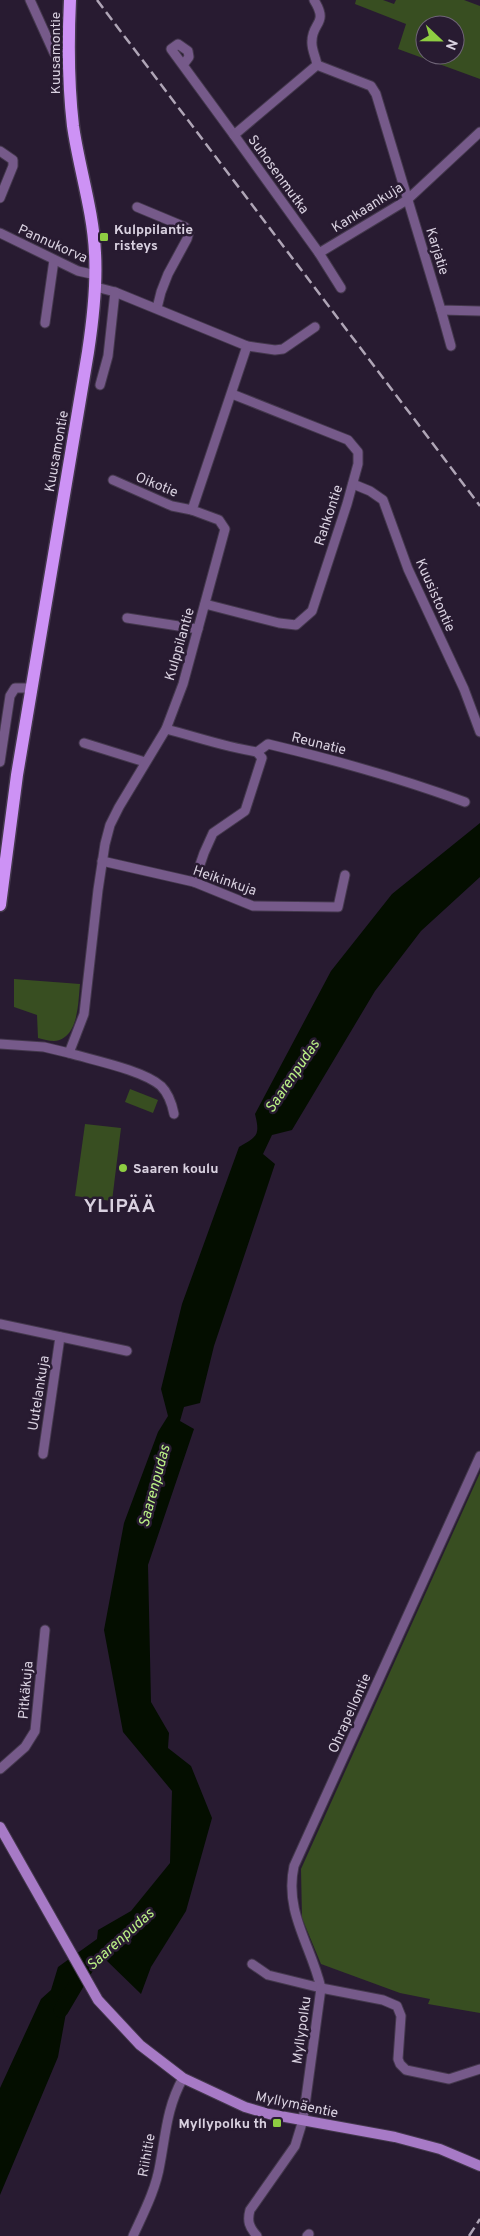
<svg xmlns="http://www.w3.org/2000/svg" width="480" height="2236" font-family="Overpass,sans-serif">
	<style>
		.green { fill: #384e21; fill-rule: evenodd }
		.water { fill: #040e00 }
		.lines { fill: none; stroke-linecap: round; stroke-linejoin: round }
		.river { stroke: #040e00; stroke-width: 15 }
		.minor-casing { stroke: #44384d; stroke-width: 11 }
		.secondary-casing { stroke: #44384d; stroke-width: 12 }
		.primary-casing { stroke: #44384d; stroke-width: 15 }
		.minor { stroke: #765a8a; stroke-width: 9 }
		.secondary { stroke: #a77ac6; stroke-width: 10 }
		.primary { stroke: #cd92f5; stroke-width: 12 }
		.rail { stroke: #afa5b6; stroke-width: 2.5; stroke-dasharray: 10 5; stroke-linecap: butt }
		.poi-dot { fill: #8ecd42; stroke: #281b31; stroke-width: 2 }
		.labels { text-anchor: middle; stroke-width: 5; stroke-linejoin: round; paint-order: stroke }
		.street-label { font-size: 14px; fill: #d9d1e0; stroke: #281b31 }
		.poi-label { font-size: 14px; font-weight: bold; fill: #d9d1e0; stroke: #281b31; text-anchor: start }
		.water-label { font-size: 15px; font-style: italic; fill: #bbf186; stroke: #281b31 }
		.district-label { font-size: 19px; font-weight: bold; letter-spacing: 1px; fill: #d9d1e0; stroke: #281b31 }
	</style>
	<rect width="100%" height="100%" fill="#281b31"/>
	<g class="green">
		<path d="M356 0H383L394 4 396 0H464L480 6V79L398 49 406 24 355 4ZM425 25H455V55H425Z"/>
		<path d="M14 979 80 984C78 1002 79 1039 54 1041 49 1041 43 1039 38 1038L37 1015 14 1007Z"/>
		<polygon points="130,1089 158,1100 153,1113 125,1102"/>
		<polygon points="85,1124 121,1128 112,1201 75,1196"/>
		<polygon points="480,1473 480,2013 428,2004 430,1999 400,1993 321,1964 302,1918 301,1869"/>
	</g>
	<path class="water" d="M480 823V877L421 931 375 991 292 1130 272 1135 263 1154 275 1164 214 1346 200 1403 184 1407 180 1421 194 1429 148 1565 151 1702 169 1733 168 1748 191 1766 212 1818 186 1911 151 1967 141 1994 105 1959 72 1980 58 2057 0 2195V2088L41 1999 51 1990 58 1967 97 1939 98 1930 131 1911 170 1863 172 1791 123 1732 104 1630 124 1523 158 1432 168 1416 161 1389 182 1304 239 1147C258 1136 260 1135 255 1114L331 971 392 894Z"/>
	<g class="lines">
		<polyline class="river" points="61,2010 90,1961"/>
		<g class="minor-casing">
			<g id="minor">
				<polyline points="30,0 54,53 68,54"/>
				<path d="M314 0C329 24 312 22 312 41 311 49 316 57 317 65"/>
				<polyline points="183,65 189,57 188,51 178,44 171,49 234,135"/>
				<polyline points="0,151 13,160 13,166 0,198"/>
				<polyline points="137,207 185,227 189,232 187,239 168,274 161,292 157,308"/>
				<polyline points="0,233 78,271 96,275"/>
				<polyline points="319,253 234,135 317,65 371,86 376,94 441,310 480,311"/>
				<polyline points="96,287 115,292 247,346 275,350 283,349 315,327"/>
				<polyline points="341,288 319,253 407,200 480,132"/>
				<polyline points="441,310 451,346"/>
				<polyline points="45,323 54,260"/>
				<polyline points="100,385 108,356 115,292"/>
				<polyline points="113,480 172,506 192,510"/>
				<polyline points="353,484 370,491 383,500 408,569 464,689 480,732"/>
				<polyline points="205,604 279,623 296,625 312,611 347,504 358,464 358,452 348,440 232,394"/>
				<polyline points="127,618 198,629"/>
				<path d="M166 729C197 737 225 747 257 752L268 744C335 760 400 778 465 802"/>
				<polyline points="84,743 145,762"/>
				<polyline points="0,762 10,696 15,688 31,688"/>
				<polyline points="102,861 194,882 253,906 338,907 345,875"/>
				<polyline points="194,882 204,853 213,833 245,811 262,758 257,752"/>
				<polyline points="0,1044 44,1047 69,1053 84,1014 98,890 105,844 110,825 119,807 166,729 183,684 225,529 219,520 192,510 247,346"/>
				<path d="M69 1053C92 1060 143 1070 161 1086 168 1093 172 1104 174 1114"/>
				<polyline points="0,1324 127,1351"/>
				<polyline points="43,1454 60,1337"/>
				<polyline points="0,1769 25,1747 35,1731 45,1630"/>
				<path d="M252 1964 268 1975 321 1988C311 1945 284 1912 294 1866L480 1456"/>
				<path d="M133 2236C144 2212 156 2189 160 2164 166 2132 167 2107 183 2078"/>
				<path d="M257 2236C249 2227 247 2221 250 2210L295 2146 303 2120 321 1988 383 2000 397 2006 401 2016 398 2059 400 2064 406 2070 449 2079 480 2069"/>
				<polyline points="307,2236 309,2234"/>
			</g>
		</g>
		<g class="secondary-casing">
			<polyline id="secondary" points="0,1827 98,2000 140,2045 183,2078 245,2107 269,2114 395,2137 440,2149 480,2166"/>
		</g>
		<g class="primary-casing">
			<path id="primary" d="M0 905 17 775 88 352C93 319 97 286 95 253 93 210 79 168 73 126 68 83 68 42 70 0"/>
		</g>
		<use href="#minor" class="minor"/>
		<use href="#secondary" class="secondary"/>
		<use href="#primary" class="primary"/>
		<g class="rail">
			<polyline points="97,0 480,506"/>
			<polyline points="469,2236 480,2219"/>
		</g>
	</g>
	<g class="poi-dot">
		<rect x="99" y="232" width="10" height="10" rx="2.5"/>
		<circle cx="123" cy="1168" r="5"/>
		<rect x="272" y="2118" width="10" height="10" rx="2.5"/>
	</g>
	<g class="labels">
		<g class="street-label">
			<text transform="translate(55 53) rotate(-90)" y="5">Kuusamontie</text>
			<text transform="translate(279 174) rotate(54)" y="5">Suhosenmutka</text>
			<text transform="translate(367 207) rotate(-32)" y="5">Kankaankuja</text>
			<text transform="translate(53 243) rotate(24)" y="5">Pannukorva</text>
			<text transform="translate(438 251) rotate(73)" y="5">Karjatie</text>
			<text transform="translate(56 451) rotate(-80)" y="5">Kuusamontie</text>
			<text transform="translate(157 484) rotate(22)" y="5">Oikotie</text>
			<text transform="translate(328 515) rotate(-72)" y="5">Rahkontie</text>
			<text transform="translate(436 595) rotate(66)" y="5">Kuusistontie</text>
			<text transform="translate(179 644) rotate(-74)" y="5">Kulppilantie</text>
			<text transform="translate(319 743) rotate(14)" y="5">Reunatie</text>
			<text transform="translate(225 880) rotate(19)" y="5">Heikinkuja</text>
			<text transform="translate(38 1393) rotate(-81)" y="5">Uutelankuja</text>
			<text transform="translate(25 1690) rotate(-85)" y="5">Pitkäkuja</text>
			<text transform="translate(349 1713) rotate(-66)" y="5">Ohrapellontie</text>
			<text transform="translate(301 2030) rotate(-82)" y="5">Myllypolku</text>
			<text transform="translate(297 2104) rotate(12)" y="5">Myllymäentie</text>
			<text transform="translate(146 2155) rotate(-80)" y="5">Riihitie</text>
		</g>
		<g class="poi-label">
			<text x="114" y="234">Kulppilantie<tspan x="114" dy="16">risteys</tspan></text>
			<text x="133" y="1173">Saaren koulu</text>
			<text x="267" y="2128" text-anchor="end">Myllypolku th</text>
		</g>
		<g class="water-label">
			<text transform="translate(292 1076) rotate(-56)" y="5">Saarenpudas</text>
			<text transform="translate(154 1486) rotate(-75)" y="5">Saarenpudas</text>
			<text transform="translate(120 1939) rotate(-42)" y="5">Saarenpudas</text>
		</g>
		<g class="district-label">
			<text x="120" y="1212">YLIPÄÄ</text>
		</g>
	</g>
	<g transform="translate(440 40) rotate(112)"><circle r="24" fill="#281b31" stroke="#6f6477"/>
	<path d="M0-4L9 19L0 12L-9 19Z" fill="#8ecd42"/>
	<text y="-8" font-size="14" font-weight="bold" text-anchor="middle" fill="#d9d1e0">N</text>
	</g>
</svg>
